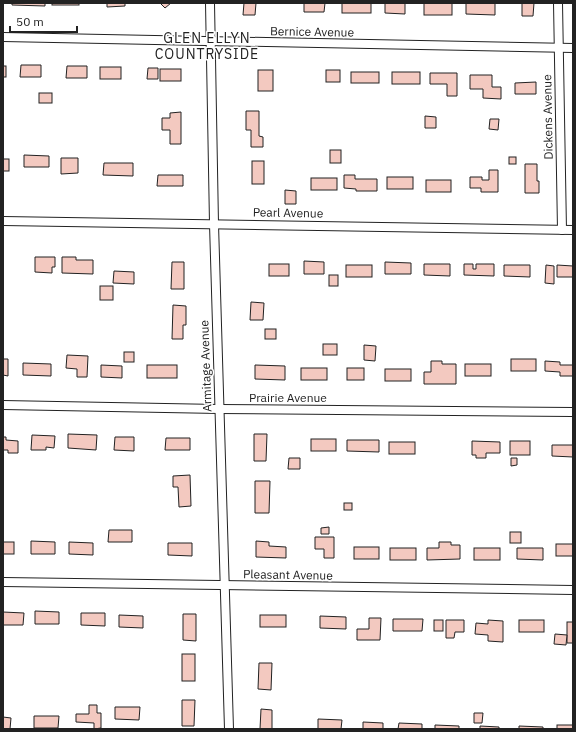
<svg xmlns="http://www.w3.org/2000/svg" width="576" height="732" font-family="'IBM Plex Sans',sans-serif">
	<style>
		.building { fill: #f3c9c0; stroke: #222 }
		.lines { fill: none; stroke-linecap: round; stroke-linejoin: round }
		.street-casing { stroke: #222; stroke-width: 10 }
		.street { stroke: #fff; stroke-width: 8 }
		.labels { text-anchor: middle; stroke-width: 3; stroke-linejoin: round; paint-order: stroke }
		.street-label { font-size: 12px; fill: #222; stroke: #fff }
		.quarter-label { font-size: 14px; letter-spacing: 1px; fill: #222; stroke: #fff }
	</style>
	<rect width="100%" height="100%" fill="#fff"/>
	<g class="building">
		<polygon points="12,3 45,3 45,6 12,5"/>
		<rect x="52" y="3" width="27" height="2"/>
		<polygon points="107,3 125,3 125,6 107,7"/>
		<polygon points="160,3 171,3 165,8"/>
		<polygon points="244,3 256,3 255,15 243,15"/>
		<polygon points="304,3 325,3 324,12 304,12"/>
		<rect x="342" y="3" width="29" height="10"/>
		<polygon points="385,3 405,3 405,14 385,13"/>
		<rect x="424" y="3" width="28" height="12"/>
		<polygon points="466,3 495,3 495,15 466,14"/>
		<polygon points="522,3 534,3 533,16 522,16"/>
		<polygon points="21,65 41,65 41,77 20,77"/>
		<rect x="3" y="66" width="3" height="11"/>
		<polygon points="67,66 87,66 87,78 66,78"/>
		<rect x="100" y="67" width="21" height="12"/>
		<polygon points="148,68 158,68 158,79 147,79"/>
		<rect x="160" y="69" width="21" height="12"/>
		<rect x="258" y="70" width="15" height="21"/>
		<rect x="326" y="70" width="14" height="12"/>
		<rect x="351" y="72" width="28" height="11"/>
		<rect x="392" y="72" width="28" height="12"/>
		<polygon points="430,73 457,73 457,96 447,96 447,84 430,84"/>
		<polygon points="470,75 492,75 492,87 501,87 501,99 483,98 483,89 470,89"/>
		<polygon points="536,82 536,94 515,94 515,83"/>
		<rect x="39" y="93" width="13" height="10"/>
		<polygon points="246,111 259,111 259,136 263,137 263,147 251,147 251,130 246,130"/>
		<polygon points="181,112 181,144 170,144 170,130 162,130 162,118 170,118 170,113"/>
		<polygon points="425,116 436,117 436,128 425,128"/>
		<polygon points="490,119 499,119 498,130 489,129"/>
		<rect x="330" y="150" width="11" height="13"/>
		<polygon points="24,155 49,156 49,167 24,167"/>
		<rect x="509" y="157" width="7" height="7"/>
		<polygon points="61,158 78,158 78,173 61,174"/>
		<rect x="3" y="159" width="6" height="12"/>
		<rect x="252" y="161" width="12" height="23"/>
		<polygon points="104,163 133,163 133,176 103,175"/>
		<polygon points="525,164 537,164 537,181 539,181 539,193 525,193"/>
		<polygon points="489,170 498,170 498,192 481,192 481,188 470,188 470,177 482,177 482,180 489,180"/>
		<polygon points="158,175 183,175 183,186 157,186"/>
		<polygon points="344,175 355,175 355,179 377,179 377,191 356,191 356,189 344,188"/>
		<rect x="387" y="177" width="26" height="12"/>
		<rect x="311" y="178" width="26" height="12"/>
		<rect x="426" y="180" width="25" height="12"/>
		<polygon points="285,190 296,191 296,204 285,204"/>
		<polygon points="35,257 55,257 55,267 52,267 52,273 35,272"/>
		<polygon points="62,257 76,257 76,260 93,260 93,274 62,273"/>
		<polygon points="304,261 324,262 324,274 304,274"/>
		<polygon points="172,262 184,262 184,289 171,289"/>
		<polygon points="385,262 411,263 411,274 385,274"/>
		<rect x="269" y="264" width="20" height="12"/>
		<polygon points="424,264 450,264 450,276 424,275"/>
		<polygon points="464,264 473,264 473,269 476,269 476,264 494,264 494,276 464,275"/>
		<rect x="346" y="265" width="26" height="12"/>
		<polygon points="504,265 530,265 530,277 504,276"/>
		<polygon points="546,265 554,266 554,284 545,283"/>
		<polygon points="557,265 573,266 573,277 557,277"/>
		<polygon points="114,271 134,272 134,284 113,283"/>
		<rect x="329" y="275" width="9" height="11"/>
		<rect x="100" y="286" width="13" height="14"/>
		<polygon points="251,302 264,303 263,320 250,320"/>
		<polygon points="173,305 186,306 186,325 183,325 183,339 172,339"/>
		<rect x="265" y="329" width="11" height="10"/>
		<rect x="323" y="344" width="14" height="11"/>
		<polygon points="364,345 376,346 375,361 364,360"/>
		<rect x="124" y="352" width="10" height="10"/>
		<polygon points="67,355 88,356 87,377 77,377 77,369 66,368"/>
		<polygon points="3,359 8,359 8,376 3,375"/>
		<rect x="511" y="359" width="25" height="12"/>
		<polygon points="431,361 442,361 442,364 456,364 456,384 424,384 424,372 431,372"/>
		<polygon points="545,361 560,362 560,365 573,365 573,376 560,376 560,372 545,371"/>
		<polygon points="23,363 51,364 51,376 23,375"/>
		<rect x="465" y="364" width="26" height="12"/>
		<polygon points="101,365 122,366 122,378 101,377"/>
		<rect x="147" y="365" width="30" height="13"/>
		<polygon points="255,365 285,366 285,380 255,379"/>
		<rect x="301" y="368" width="26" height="12"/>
		<rect x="347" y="368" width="17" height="12"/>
		<rect x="385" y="369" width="26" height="12"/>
		<polygon points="68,434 97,435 96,450 68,448"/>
		<polygon points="254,434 267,434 266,461 254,461"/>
		<polygon points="32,435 55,436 54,448 46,447 46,450 31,450"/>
		<polygon points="3,437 6,437 6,440 18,441 18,453 8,453 8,450 3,450"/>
		<polygon points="115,437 134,437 134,451 114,450"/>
		<polygon points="166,438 190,438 190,450 165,450"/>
		<rect x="311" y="439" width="25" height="12"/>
		<polygon points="347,440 379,440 379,452 347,451"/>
		<polygon points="472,441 500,442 500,453 486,453 486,458 476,458 476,455 472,455"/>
		<rect x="510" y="441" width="20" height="14"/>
		<rect x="389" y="442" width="26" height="12"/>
		<polygon points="552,445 573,445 573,457 552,456"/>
		<polygon points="289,458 300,458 300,469 288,469"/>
		<polygon points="511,458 517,458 517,465 511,466"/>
		<polygon points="190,475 191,506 179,507 178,487 173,487 173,476"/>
		<polygon points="255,481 270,481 269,513 255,513"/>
		<rect x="344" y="503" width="8" height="7"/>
		<polygon points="329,527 329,534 321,534 321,528"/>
		<polygon points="109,530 132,530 132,542 108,542"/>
		<rect x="510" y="532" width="11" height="11"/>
		<polygon points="315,537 334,537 334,558 324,558 324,549 315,549"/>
		<polygon points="31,541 55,542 55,554 31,554"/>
		<polygon points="256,541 269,542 269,546 286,547 286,558 256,557"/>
		<rect x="3" y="542" width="11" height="12"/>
		<polygon points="69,542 93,543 93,555 69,554"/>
		<polygon points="439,542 451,542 451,545 460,545 460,559 427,560 427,548 439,548"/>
		<polygon points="168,543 192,543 192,556 168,555"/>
		<rect x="556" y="544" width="17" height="12"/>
		<rect x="354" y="547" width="25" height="12"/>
		<rect x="390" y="548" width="26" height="12"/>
		<rect x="474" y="548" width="26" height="12"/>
		<polygon points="517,548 543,548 543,560 517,559"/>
		<polygon points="35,611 59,612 59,624 35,624"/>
		<polygon points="3,612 24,613 23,625 3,625"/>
		<polygon points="81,613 105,613 105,626 81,625"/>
		<polygon points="183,614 196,614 196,641 183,640"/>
		<polygon points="119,615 143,616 143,628 119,627"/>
		<rect x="260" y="615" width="26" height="12"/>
		<polygon points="320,616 346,617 346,629 320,628"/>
		<polygon points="369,618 381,618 380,640 357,640 357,629 369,629"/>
		<polygon points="393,619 423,619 422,631 393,631"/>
		<rect x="434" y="620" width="9" height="11"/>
		<polygon points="446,620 464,620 464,632 455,632 454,638 446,638"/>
		<polygon points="488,620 503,621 503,642 488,641 488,635 475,634 476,623 488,624"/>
		<rect x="519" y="620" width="25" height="12"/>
		<rect x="567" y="622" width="6" height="21"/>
		<polygon points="555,634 567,635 566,645 554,644"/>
		<rect x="182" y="654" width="13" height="27"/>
		<polygon points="259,663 272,663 271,690 258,689"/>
		<polygon points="182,700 195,700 194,726 182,726"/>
		<polygon points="89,705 97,705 97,713 101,713 101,728 94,729 94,723 76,722 76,714 89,714"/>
		<polygon points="115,707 140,707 139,720 115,719"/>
		<polygon points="261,709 272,710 272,729 260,729"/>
		<polygon points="474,713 483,713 482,723 474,723"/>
		<polygon points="34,716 59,716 58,728 34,728"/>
		<polygon points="3,717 11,718 10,729 3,729"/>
		<polygon points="318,719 342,720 341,729 318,729"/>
		<polygon points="363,722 383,723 383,729 363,729"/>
		<polygon points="399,723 422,724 422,729 398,729"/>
		<polygon points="435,725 459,726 459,729 435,729"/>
		<rect x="557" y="725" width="16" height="4"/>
		<polygon points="480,726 499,727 499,729 480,729"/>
		<polygon points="519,726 543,727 543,729 519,729"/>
	</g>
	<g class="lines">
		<g class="street-casing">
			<g id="street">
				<polyline points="210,3 214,224 229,729"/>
				<polyline points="558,3 562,230"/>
				<polyline points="3,37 573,48"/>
				<polyline points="3,221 573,230"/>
				<polyline points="3,405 219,409 573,412"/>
				<polyline points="3,582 573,590"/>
			</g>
		</g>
		<use href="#street" class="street"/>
	</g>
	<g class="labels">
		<g class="street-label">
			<text transform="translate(312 32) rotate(1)" y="4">Bernice Avenue</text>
			<text transform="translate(548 117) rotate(-91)" y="4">Dickens Avenue</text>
			<text transform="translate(288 213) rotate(1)" y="4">Pearl Avenue</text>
			<text transform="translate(206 366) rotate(-92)" y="4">Armitage Avenue</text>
			<text x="288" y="402">Prairie Avenue</text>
			<text transform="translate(288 575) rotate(1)" y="4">Pleasant Avenue</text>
		</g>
		<g class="quarter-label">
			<text x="207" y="43">GLEN ELLYN<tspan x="207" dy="16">COUNTRYSIDE</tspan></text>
		</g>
	</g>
	<rect width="576" height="732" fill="none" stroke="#222222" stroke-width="8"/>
	<path d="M10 26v6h67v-6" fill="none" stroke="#222222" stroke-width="2"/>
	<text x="16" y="26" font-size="12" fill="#222222" stroke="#ffffff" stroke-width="3" paint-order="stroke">50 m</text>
</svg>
